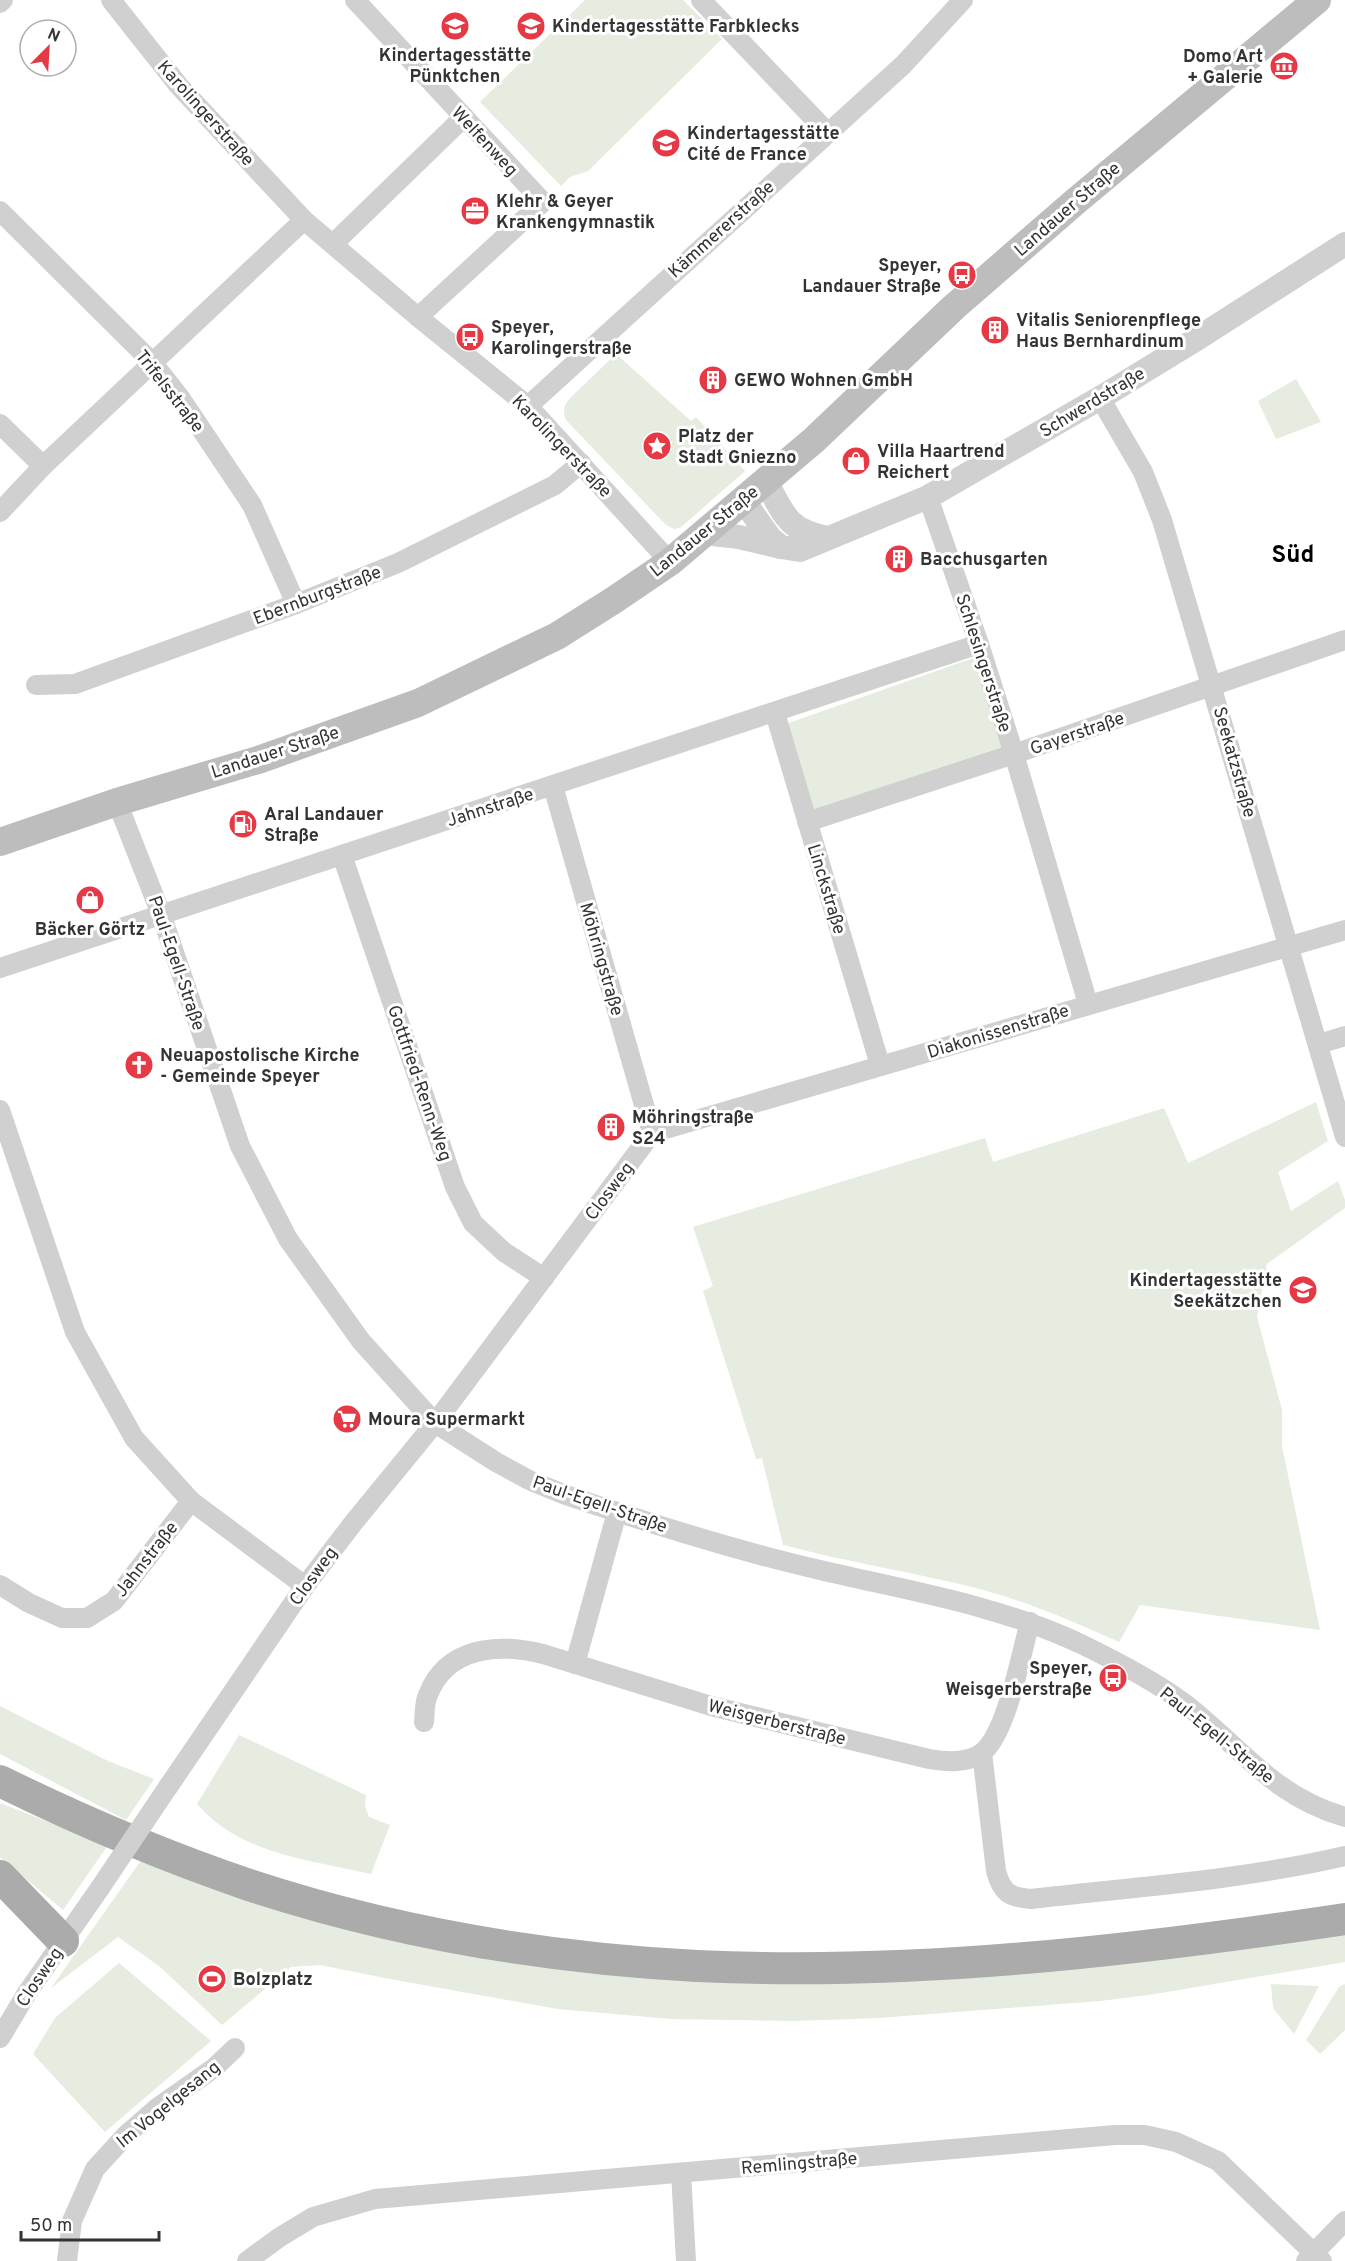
<svg xmlns="http://www.w3.org/2000/svg" width="1345" height="2261" font-family="Overpass,sans-serif">
	<style>
		.green { fill: #e6ecdf }
		.lines { fill: none; stroke-linecap: round; stroke-linejoin: round }
		.minor { stroke: #d0d0d0; stroke-width: 20 }
		.tertiary { stroke: #d0d0d0; stroke-width: 24 }
		.secondary { stroke: #bdbdbd; stroke-width: 28 }
		.primary { stroke: #ababab; stroke-width: 32 }
		.minor-bridge { stroke: #d0d0d0; stroke-width: 20 }
		.labels { text-anchor: middle; stroke-width: 6; stroke-linejoin: round; paint-order: stroke }
		.poi-label { font-size: 18px; font-weight: bold; fill: #333; stroke: #fff; text-anchor: start }
		.street-label { font-size: 18px; fill: #333; stroke: #fff }
		.district-label { font-size: 24px; font-weight: bold; fill: #000; stroke: #fff }
	</style>
	<rect width="100%" height="100%" fill="#fff"/>
	<g class="green">
		<polygon points="585,0 683,0 722,39 588,171 570,177 561,186 480,102"/>
		<path d="M616 354 691 421 696 417 745 471 680 528 674 529 666 525 566 420C562 410 564 405 571 397Z"/>
		<polygon points="1296,379 1321,422 1276,439 1258,401"/>
		<polygon points="976,657 1006,749 810,812 786,724"/>
		<path d="M1316 1102 1328 1141 1278 1172 1291 1211 1338 1181 1345 1200V1208L1267 1264 1257 1317 1282 1410V1446L1320 1630 1140 1605 1119 1642C1072 1621 1026 1601 976 1588 912 1572 847 1562 783 1545L762 1458 756 1459 703 1291 713 1286 693 1227 985 1138 993 1162 1164 1108 1188 1163Z"/>
		<polygon points="0,1706 108,1761 154,1779 126,1820 0,1754"/>
		<path d="M239 1735 366 1795 365 1806 369 1817 390 1825 371 1874C321 1862 259 1856 217 1823 210 1818 203 1810 197 1804Z"/>
		<polygon points="0,1803 108,1845 63,1910 0,1857"/>
		<polygon points="142,1859 554,1965 1345,1932 1345,1962 1149,1995 1100,2001 878,2018 797,2021 671,2019 558,2009 390,1979 320,1965 291,1967 222,2025 159,1966 118,1937 51,1988"/>
		<polygon points="119,1963 211,2041 105,2132 33,2054 55,2018"/>
		<polygon points="1271,1984 1319,1986 1294,2034 1273,2008"/>
		<polygon points="1345,1984 1345,2030 1320,2054 1306,2040 1339,1987"/>
	</g>
	<g class="lines">
		<g class="minor">
			<polyline points="111,0 179,86 304,220 418,317 528,406 670,562"/>
			<polyline points="355,0 543,202 418,317"/>
			<polyline points="701,0 827,132"/>
			<polyline points="0,3 3,0"/>
			<polyline points="0,211 152,362 181,399 252,505 296,604"/>
			<polyline points="334,243 464,117"/>
			<polyline points="1100,398 1143,472 1162,520 1345,1137"/>
			<polyline points="528,406 903,65 963,0"/>
			<polyline points="0,424 43,466"/>
			<polyline points="928,497 979,644 1014,754 1088,1004"/>
			<polyline points="0,512 43,466 304,220"/>
			<polyline points="36,685 75,684 296,604 398,563 555,485 581,463"/>
			<polyline points="775,713 880,1065"/>
			<polyline points="553,786 652,1133"/>
			<path d="M117 802 161 914 240 1146 288 1239 361 1341 435 1423 496 1462 529 1480 563 1494C648 1523 733 1550 820 1570 909 1591 998 1605 1081 1644 1116 1661 1153 1680 1184 1703 1240 1746 1272 1796 1345 1817"/>
			<polyline points="807,822 1014,754 1345,640"/>
			<polyline points="342,855 455,1187 473,1223 504,1252 544,1278"/>
			<polyline points="0,968 979,644"/>
			<polyline points="1319,1044 1345,1036"/>
			<polyline points="0,1110 75,1332 134,1438 191,1501 305,1586"/>
			<polyline points="652,1133 1345,930"/>
			<polyline points="0,1585 29,1603 62,1618 87,1618 114,1601 191,1501"/>
			<polyline points="575,1664 617,1512"/>
			<path d="M424 1722C425 1714 424 1703 428 1695 447 1646 499 1643 543 1654L711 1706 929 1759C946 1762 968 1764 983 1752 1007 1732 1021 1654 1030 1622"/>
			<path d="M982 1753 996 1871C1002 1893 1009 1897 1031 1899 1136 1887 1242 1880 1345 1856"/>
			<polyline points="168,1787 305,1586 354,1522 435,1423 652,1133"/>
			<polyline points="0,2038 27,1993 100,1888"/>
			<polyline points="681,2173 686,2261"/>
			<polyline points="67,2261 72,2221 95,2169 126,2135 157,2108 214,2068 235,2048"/>
			<polyline points="247,2261 280,2237 313,2217 375,2199 1115,2135 1145,2135 1176,2142 1218,2161 1322,2261"/>
			<polyline points="1306,2261 1345,2221"/>
		</g>
		<g class="tertiary">
			<path d="M766 481C784 515 787 530 828 538"/>
			<polyline points="743,500 770,538 781,547 800,550 928,497 1100,398 1195,340 1345,244"/>
			<polyline points="704,533 739,537 781,547"/>
		</g>
		<polyline class="secondary" points="0,842 117,802 261,759 418,703 557,636 614,600 670,562 814,440 954,307 1076,201 1317,0"/>
		<g class="primary">
			<path d="M0 1781C81 1821 164 1856 249 1885 392 1932 547 1958 697 1966 914 1976 1131 1951 1345 1919"/>
			<polyline points="0,1876 63,1941"/>
		</g>
		<polyline class="minor-bridge" points="100,1888 168,1787"/>
	</g>
	<defs>
		<g id="school-disc" transform="scale(1.5)"><circle r="9.5" fill="#e63946" stroke="#fff"/><path d="M0-5L7-2L0 1L-7-2ZM-4 1L0 2.5L4 1V4Q0 6-4 4Z" fill="#fff"/></g>
		<g id="museum-disc" transform="scale(1.5)"><circle r="9.5" fill="#e63946" stroke="#fff"/><path d="M0-6L6-3V-2H-6V-3ZM-5-1h2V3h-2ZM-1-1h2V3h-2ZM3-1h2V3H3ZM-6 4H6V6H-6Z" fill="#fff"/></g>
		<g id="office-disc" transform="scale(1.5)"><circle r="9.5" fill="#e63946" stroke="#fff"/><path d="M-6-3h4V-5.5h4V-3h4V5H-6ZM-1-4.5V-3h2v-1.5ZM-6 0V1H6V0Z" fill="#fff"/></g>
		<g id="bus-disc" transform="scale(1.5)"><circle r="9.5" fill="#e63946" stroke="#fff"/><path d="M-5-6H5V4H4V6H2V4H-2V6H-4V4H-5ZM-3.5-4V0h7V-4ZM-3.5 1.2v1.5H-2V1.2ZM2 1.2v1.5H3.5V1.2Z" fill="#fff"/></g>
		<g id="building-disc" transform="scale(1.5)"><circle r="9.5" fill="#e63946" stroke="#fff"/><path d="M-4-6H4V6H1V3H-1V6H-4ZM-2.5-4.3h1.7v1.8h-1.7ZM.8-4.3h1.7v1.8H.8ZM-2.5-1h1.7V.8h-1.7ZM.8-1h1.7V.8H.8Z" fill="#fff"/></g>
		<g id="sight-disc" transform="scale(1.5)"><circle r="9.5" fill="#e63946" stroke="#fff"/><path d="M0-6L1.8-2.2L6-1.7L2.9 1.2L3.7 5.4L0 3.3L-3.7 5.4L-2.9 1.2L-6-1.7L-1.8-2.2Z" fill="#fff"/></g>
		<g id="shop-disc" transform="scale(1.5)"><circle r="9.5" fill="#e63946" stroke="#fff"/><path d="M-5-2.5h2.3a2.7 3.5 0 0 1 5.4 0H5L5.5 6h-11ZM-1.5-2.5h3a1.5 2.3 0 0 0-3 0Z" fill="#fff"/></g>
		<g id="fuel-disc" transform="scale(1.5)"><circle r="9.5" fill="#e63946" stroke="#fff"/><path d="M-5.5-6h7V0h2V4h1.3V-2.5L3-4.5l.8-.8L6-3V5H2.5V1h-1V6h-7ZM-4.2-4.7v3.2H.2V-4.7Z" fill="#fff"/></g>
		<g id="church-disc" transform="scale(1.5)"><circle r="9.5" fill="#e63946" stroke="#fff"/><path d="M-1.2-6h2.4v3.5h3.3v2.4h-3.3V6h-2.4V-.1h-3.3v-2.4h3.3Z" fill="#fff"/></g>
		<g id="supermarket-disc" transform="scale(1.5)"><circle r="9.5" fill="#e63946" stroke="#fff"/><path d="M-6-5.5h2.5l.6 2H6L4.5 2H-2.5L-4.4-4H-6ZM-1.5 3.2a1.3 1.3 0 1 0 .1 0ZM3 3.2a1.3 1.3 0 1 0 .1 0Z" fill="#fff"/></g>
		<g id="stadium-disc" transform="scale(1.5)"><circle r="9.5" fill="#e63946" stroke="#fff"/><path d="M0-5a6.5 5 0 1 0 0 10a6.5 5 0 1 0 0-10ZM-3.5-1.8h7v3.6h-7Z" fill="#fff"/></g>
	</defs>
	<g fill-rule="evenodd">
		<use href="#school-disc" x="455" y="26"/>
		<use href="#school-disc" x="531" y="26"/>
		<use href="#museum-disc" x="1284" y="66"/>
		<use href="#school-disc" x="666" y="143"/>
		<use href="#office-disc" x="475" y="211"/>
		<use href="#bus-disc" x="962" y="275"/>
		<use href="#building-disc" x="995" y="330"/>
		<use href="#bus-disc" x="470" y="337"/>
		<use href="#building-disc" x="713" y="380"/>
		<use href="#sight-disc" x="657" y="446"/>
		<use href="#shop-disc" x="856" y="461"/>
		<use href="#building-disc" x="899" y="559"/>
		<use href="#fuel-disc" x="243" y="824"/>
		<use href="#shop-disc" x="90" y="900"/>
		<use href="#church-disc" x="139" y="1065"/>
		<use href="#building-disc" x="611" y="1127"/>
		<use href="#school-disc" x="1303" y="1290"/>
		<use href="#supermarket-disc" x="347" y="1419"/>
		<use href="#bus-disc" x="1113" y="1678"/>
		<use href="#stadium-disc" x="212" y="1979"/>
	</g>
	<g class="labels">
		<g class="poi-label">
			<text x="552" y="32">Kindertagesstätte Farbklecks</text>
			<text x="455" y="61" text-anchor="middle">Kindertagesstätte<tspan x="455" dy="21">Pünktchen</tspan></text>
			<text x="1263" y="62" text-anchor="end">Domo Art<tspan x="1263" dy="21">+ Galerie</tspan></text>
			<text x="687" y="139">Kindertagesstätte<tspan x="687" dy="21">Cité de France</tspan></text>
			<text x="496" y="207">Klehr &amp; Geyer<tspan x="496" dy="21">Krankengymnastik</tspan></text>
			<text x="941" y="271" text-anchor="end">Speyer,<tspan x="941" dy="21">Landauer Straße</tspan></text>
			<text x="1016" y="326">Vitalis Seniorenpflege<tspan x="1016" dy="21">Haus Bernhardinum</tspan></text>
			<text x="491" y="333">Speyer,<tspan x="491" dy="21">Karolingerstraße</tspan></text>
			<text x="734" y="386">GEWO Wohnen GmbH</text>
			<text x="678" y="442">Platz der<tspan x="678" dy="21">Stadt Gniezno</tspan></text>
			<text x="877" y="457">Villa Haartrend<tspan x="877" dy="21">Reichert</tspan></text>
			<text x="920" y="565">Bacchusgarten</text>
			<text x="264" y="820">Aral Landauer<tspan x="264" dy="21">Straße</tspan></text>
			<text x="90" y="935" text-anchor="middle">Bäcker Görtz</text>
			<text x="160" y="1061">Neuapostolische Kirche<tspan x="160" dy="21">- Gemeinde Speyer</tspan></text>
			<text x="632" y="1123">Möhringstraße<tspan x="632" dy="21">S24</tspan></text>
			<text x="1282" y="1286" text-anchor="end">Kindertagesstätte<tspan x="1282" dy="21">Seekätzchen</tspan></text>
			<text x="368" y="1425">Moura Supermarkt</text>
			<text x="1092" y="1674" text-anchor="end">Speyer,<tspan x="1092" dy="21">Weisgerberstraße</tspan></text>
			<text x="233" y="1985">Bolzplatz</text>
		</g>
		<g class="street-label">
			<text transform="translate(206 113) rotate(48)" y="6">Karolingerstraße</text>
			<text transform="translate(485 141) rotate(47)" y="6">Welfenweg</text>
			<text transform="translate(1067 209) rotate(-41)" y="6">Landauer Straße</text>
			<text transform="translate(721 229) rotate(-42)" y="6">Kämmererstraße</text>
			<text transform="translate(170 391) rotate(52)" y="6">Trifelsstraße</text>
			<text transform="translate(1092 402) rotate(-31)" y="6">Schwerdstraße</text>
			<text transform="translate(562 446) rotate(46)" y="6">Karolingerstraße</text>
			<text transform="translate(704 531) rotate(-39)" y="6">Landauer Straße</text>
			<text transform="translate(317 595) rotate(-21)" y="6">Ebernburgstraße</text>
			<text transform="translate(984 663) rotate(72)" y="6">Schlesingerstraße</text>
			<text transform="translate(1077 733) rotate(-19)" y="6">Gayerstraße</text>
			<text transform="translate(275 752) rotate(-18)" y="6">Landauer Straße</text>
			<text transform="translate(1235 762) rotate(74)" y="6">Seekatzstraße</text>
			<text transform="translate(490 807) rotate(-18)" y="6">Jahnstraße</text>
			<text transform="translate(827 889) rotate(73)" y="6">Linckstraße</text>
			<text transform="translate(602 959) rotate(74)" y="6">Möhringstraße</text>
			<text transform="translate(177 963) rotate(71)" y="6">Paul-Egell-Straße</text>
			<text transform="translate(998 1031) rotate(-17)" y="6">Diakonissenstraße</text>
			<text transform="translate(420 1083) rotate(71)" y="6">Gottfried-Renn-Weg</text>
			<text transform="translate(609 1191) rotate(-53)" y="6">Closweg</text>
			<text transform="translate(600 1504) rotate(19)" y="6">Paul-Egell-Straße</text>
			<text transform="translate(146 1559) rotate(-52)" y="6">Jahnstraße</text>
			<text transform="translate(313 1576) rotate(-54)" y="6">Closweg</text>
			<text transform="translate(777 1722) rotate(14)" y="6">Weisgerberstraße</text>
			<text transform="translate(1217 1735) rotate(39)" y="6">Paul-Egell-Straße</text>
			<text transform="translate(39 1977) rotate(-56)" y="6">Closweg</text>
			<text transform="translate(168 2104) rotate(-39)" y="6">Im Vogelgesang</text>
			<text transform="translate(799 2163) rotate(-5)" y="6">Remlingstraße</text>
		</g>
		<g class="district-label">
			<text x="1293" y="562">Süd</text>
		</g>
	</g>
	<g transform="translate(48 48) rotate(24)"><circle r="28" fill="#ffffff" stroke="#adadad" stroke-width="1.5"/>
	<path d="M0-4.5L10 22L0 15L-10 22Z" fill="#e63946"/>
	<text y="-9" font-size="16" font-weight="bold" text-anchor="middle" fill="#333333">N</text>
	</g>
	<path d="M21 2231v9h138v-9" fill="none" stroke="#333333" stroke-width="3"/>
	<text x="30" y="2231" font-size="18" fill="#333333" stroke="#ffffff" stroke-width="4.5" paint-order="stroke">50 m</text>
</svg>
